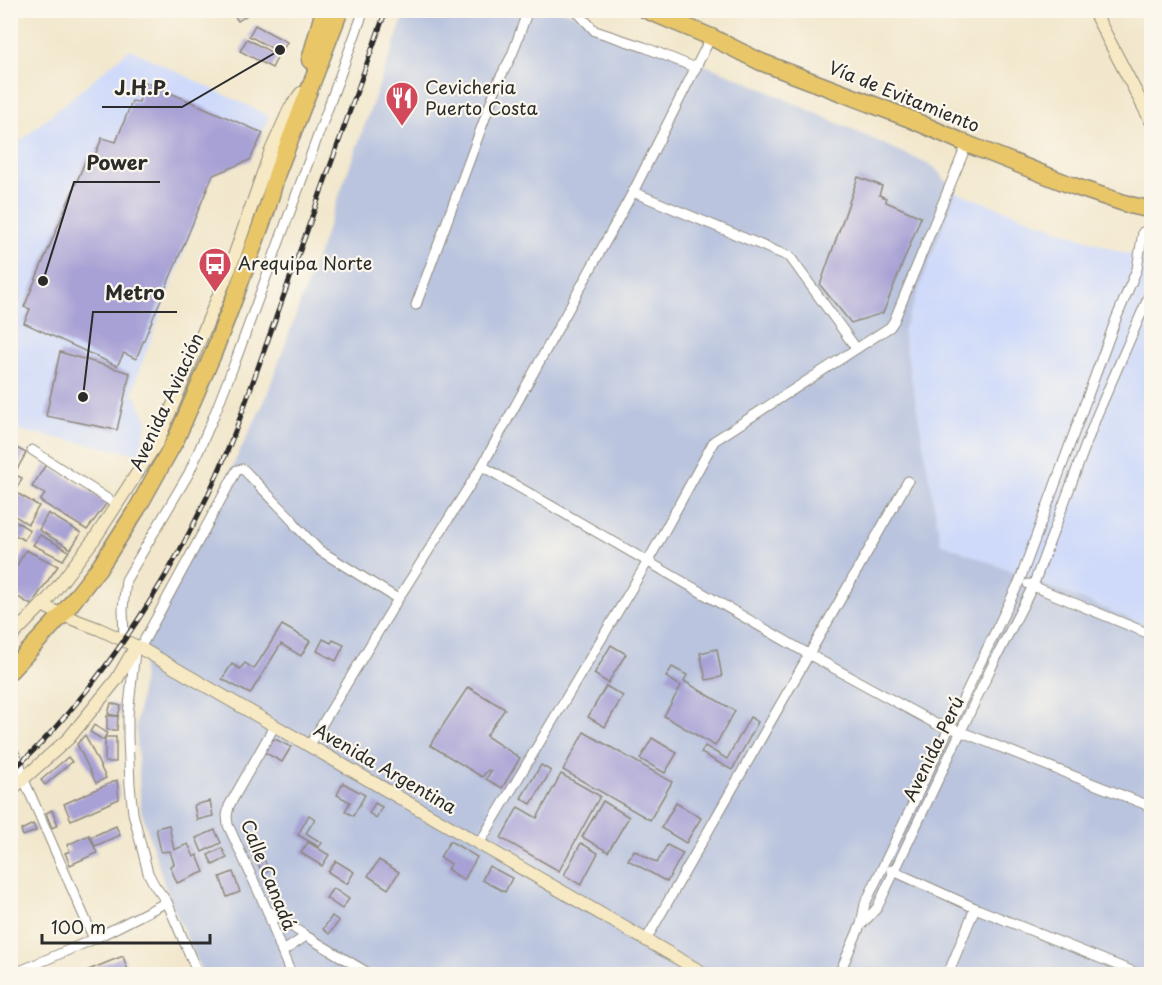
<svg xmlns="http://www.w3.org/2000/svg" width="1162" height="985" font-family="'Playpen Sans',sans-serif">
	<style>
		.built { fill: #cfdafa }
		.industrial { fill: #bac4de }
		.building { fill: #a8a1d5 }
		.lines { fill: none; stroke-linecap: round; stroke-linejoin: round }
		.street-casing { stroke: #8e897c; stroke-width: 11 }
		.secondary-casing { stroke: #8e897c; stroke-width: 14 }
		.highway-casing { stroke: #8e897c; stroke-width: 19 }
		.street { stroke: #fff; stroke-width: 9 }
		.secondary { stroke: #f6e9c3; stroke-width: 12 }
		.highway { stroke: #e9c769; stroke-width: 16 }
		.rail-casing { stroke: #2b2b2b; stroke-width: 5 }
		.rail { stroke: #fbf7ec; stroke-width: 3; stroke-dasharray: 9; stroke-linecap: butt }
		.labels { text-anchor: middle; stroke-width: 4.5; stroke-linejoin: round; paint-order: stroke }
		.poi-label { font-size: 18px; fill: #2b2b2b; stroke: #fbf7ec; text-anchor: start }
		.street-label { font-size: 18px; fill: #2b2b2b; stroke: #fbf7ec }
		.leader { fill: none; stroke: #2b2b2b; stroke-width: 2 }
		.callout-dot { fill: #2b2b2b; stroke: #fbf7ec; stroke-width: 2 }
		.callout-label { font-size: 20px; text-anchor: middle; font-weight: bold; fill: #2b2b2b; stroke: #fbf7ec; stroke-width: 4.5; stroke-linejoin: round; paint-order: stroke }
	</style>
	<rect width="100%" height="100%" fill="#fbf7ec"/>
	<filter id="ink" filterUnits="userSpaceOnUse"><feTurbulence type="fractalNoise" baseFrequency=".0167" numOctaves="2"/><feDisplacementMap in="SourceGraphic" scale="12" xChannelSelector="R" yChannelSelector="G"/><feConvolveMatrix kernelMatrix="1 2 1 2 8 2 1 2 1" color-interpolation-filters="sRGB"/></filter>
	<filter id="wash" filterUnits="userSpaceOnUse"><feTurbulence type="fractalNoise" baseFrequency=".008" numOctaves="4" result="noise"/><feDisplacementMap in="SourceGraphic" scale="24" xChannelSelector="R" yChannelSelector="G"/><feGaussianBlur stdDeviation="1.35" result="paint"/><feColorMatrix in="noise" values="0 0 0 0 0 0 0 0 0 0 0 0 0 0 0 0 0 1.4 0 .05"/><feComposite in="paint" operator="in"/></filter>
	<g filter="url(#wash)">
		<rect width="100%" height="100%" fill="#f2e7cc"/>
		<g class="built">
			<polygon points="130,49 269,116 250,160 213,175 137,376 132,394 136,396 147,421 140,454 11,429 10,198 19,142"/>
			<polygon points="956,192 1123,253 1151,257 1151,627 941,543 903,331"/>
		</g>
		<polygon class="industrial" points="406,11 564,11 741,79 934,167 956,192 903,331 941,543 1151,627 1151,974 203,974 168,896 141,810 136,726 142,684 145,638 172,590 265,400"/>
		<g id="blocks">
			<g class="building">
				<polygon points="230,10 244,10 247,15 238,21"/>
				<polygon points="255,25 287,42 281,53 249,36"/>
				<polygon points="247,39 278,56 272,68 240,51"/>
				<polygon points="145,82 263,133 250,160 213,175 136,359 124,353 117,366 24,323 30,309 24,307 87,157 93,160 102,138 116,142 132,101 139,102"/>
				<polygon points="858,177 882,186 879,195 886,198 886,202 921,217 883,313 851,323 820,285"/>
				<polygon points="60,352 130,373 117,430 46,416"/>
				<polygon points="13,446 26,453 15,473 10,470 10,451"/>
				<polygon points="46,464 107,503 87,530 40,501 45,494 32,487"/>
				<polygon points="10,472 22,478 18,486 10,482"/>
				<polygon points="10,489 39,506 28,524 10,513"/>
				<polygon points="48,513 81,533 71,549 39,530"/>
				<polygon points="10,518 30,530 24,540 10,532"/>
				<polygon points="40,535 69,551 63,560 33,545"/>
				<polygon points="26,550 58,566 31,605 13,594 17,585 10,580 10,577"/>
				<polygon points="282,625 310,641 301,656 281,644 250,694 222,679 232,664 240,669 245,663 254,669"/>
				<polygon points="323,639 331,643 333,640 344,645 336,661 317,651"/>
				<polygon points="611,645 626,654 608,683 594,674"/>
				<polygon points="717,649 722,677 706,680 700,653"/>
				<polygon points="672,667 687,675 684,681 735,711 715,746 664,716 681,686 666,677"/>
				<polygon points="606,686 623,696 605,727 588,717"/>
				<polygon points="468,687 505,709 486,736 520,758 502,788 486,779 491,771 488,770 482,777 430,745"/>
				<polygon points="111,703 121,706 118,716 108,714"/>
				<polygon points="107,716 118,716 117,730 107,730"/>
				<polygon points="750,717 758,722 732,770 701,753 705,746 727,759"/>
				<polygon points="94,725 107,733 103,740 90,732"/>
				<polygon points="584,732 672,782 650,820 563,770"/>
				<polygon points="85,735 106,778 96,783 77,744"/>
				<rect x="105" y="737" width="11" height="25"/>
				<polygon points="652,738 677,753 665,773 640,759"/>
				<polygon points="275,739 291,747 282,762 264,752 270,741"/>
				<polygon points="68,757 72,762 45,785 41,780"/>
				<polygon points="541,765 551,771 531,804 521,798"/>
				<polygon points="561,774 600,796 559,871 501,838 518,807 537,818"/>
				<polygon points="117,780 119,799 71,820 64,804"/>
				<polygon points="343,783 365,795 353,816 345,811 350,802 337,795"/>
				<polygon points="210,801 213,816 197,820 194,805"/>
				<polygon points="603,801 629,817 608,852 582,837"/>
				<polygon points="375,803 382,807 376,818 369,813"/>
				<polygon points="676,803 701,818 686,843 661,828"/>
				<polygon points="52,810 58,825 52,828 46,813"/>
				<polygon points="309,815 315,819 306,833 322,843 319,847 298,835"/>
				<polygon points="33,824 36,831 23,836 21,830"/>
				<polygon points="169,825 174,850 188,844 194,857 197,855 204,872 177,883 170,866 174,864 170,851 161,852 156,828"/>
				<polygon points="116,826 120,835 95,846 91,837"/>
				<polygon points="215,830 221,843 202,852 196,838"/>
				<polygon points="89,835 97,853 70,865 65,853 70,851 67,845"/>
				<polygon points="450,841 477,857 464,880 447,869 451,864 440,857"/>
				<polygon points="308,842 329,855 322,866 301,853"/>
				<polygon points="256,843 269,870 263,873 249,847"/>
				<polygon points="581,843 598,853 581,885 564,875"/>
				<polygon points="667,845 683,853 667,882 628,860 634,850 657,863"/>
				<polygon points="222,848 227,858 213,865 208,855"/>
				<polygon points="379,860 399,872 388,889 368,876"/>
				<polygon points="336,861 354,872 347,884 328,872"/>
				<polygon points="489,866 512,878 505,892 482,880"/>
				<polygon points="233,872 240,892 227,897 220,877"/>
				<polygon points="333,888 349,899 342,909 326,898"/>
				<polygon points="332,916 339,921 329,934 323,929"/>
				<polygon points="123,956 128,971 122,974 87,974 86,971"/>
			</g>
		</g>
	</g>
	<g filter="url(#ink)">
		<use href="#blocks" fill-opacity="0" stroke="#8e897c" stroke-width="1.5"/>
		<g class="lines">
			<g class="street-casing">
				<g id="street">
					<polyline points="574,10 579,14 595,31 644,47 696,68"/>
					<polyline points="633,192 790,257 856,348"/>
					<polyline points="416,305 499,80 512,55 528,10"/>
					<polyline points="32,450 117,505"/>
					<polyline points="482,466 810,655 936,724 949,727 1152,807"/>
					<polyline points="1028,584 1152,635"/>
					<polyline points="124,640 123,609 126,580 189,473 213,418 235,362 364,10"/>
					<polyline points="140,648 237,470 243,469 291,518 296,526 319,550 398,599"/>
					<polyline points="275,725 229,806 227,816 228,825 267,910 282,952 291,974"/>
					<polyline points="10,745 20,764 24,780 94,939"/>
					<polyline points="309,746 398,599 482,466 633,192 711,37"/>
					<polyline points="479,844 648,561 714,441 890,327 894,321 967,144"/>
					<polyline points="891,870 975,908 1139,974"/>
					<polyline points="167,902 198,974"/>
					<polyline points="267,910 306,936 370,974"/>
					<polyline points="862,924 877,908 990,670 1033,586 1097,415 1152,289"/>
					<polyline points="646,940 908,481"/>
					<polyline points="282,952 306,936"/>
					<polyline points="13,974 94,939 167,902 155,886 148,873 133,813 130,785 128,737 128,715 135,651"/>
					<polyline points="839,974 861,924 865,904 1020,580 1116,319 1137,269 1143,232 1152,234"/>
					<polyline points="948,974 975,908"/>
				</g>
			</g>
			<g class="secondary-casing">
				<g id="secondary">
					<polyline points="1093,10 1152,123"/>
					<polyline points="42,605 62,615 99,629 140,648 705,974"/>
					<polyline points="10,638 49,598 95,538 158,441 230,268 270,153 290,108 301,93"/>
					<polyline points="10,791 69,738 117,679 136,646"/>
				</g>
			</g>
			<g class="highway-casing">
				<g id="highway">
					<polyline points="646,10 711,37 761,62 908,118 967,144 1076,187 1130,205 1152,210"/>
					<polyline points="310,60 324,10"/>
					<polyline points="10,671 62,615 101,565 137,509 176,439 213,354 237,291 267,209 277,173 340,10"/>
				</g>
			</g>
			<use href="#street" class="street"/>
			<use href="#secondary" class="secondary"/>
			<use href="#highway" class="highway"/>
			<g class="rail-casing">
				<path id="rail" d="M10 772C39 748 64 718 88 689 151 609 200 523 236 429L386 10"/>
			</g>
			<use href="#rail" class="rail"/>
		</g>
	</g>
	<defs>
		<g id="restaurant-pin" transform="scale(1.725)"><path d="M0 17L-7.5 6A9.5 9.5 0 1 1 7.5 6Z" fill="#d1495b" stroke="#fbf7ec"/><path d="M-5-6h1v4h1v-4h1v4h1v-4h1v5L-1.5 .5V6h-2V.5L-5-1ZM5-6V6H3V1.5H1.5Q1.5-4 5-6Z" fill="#fff"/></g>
		<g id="bus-pin" transform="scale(1.725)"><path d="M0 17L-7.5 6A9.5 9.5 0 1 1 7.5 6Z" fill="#d1495b" stroke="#fbf7ec"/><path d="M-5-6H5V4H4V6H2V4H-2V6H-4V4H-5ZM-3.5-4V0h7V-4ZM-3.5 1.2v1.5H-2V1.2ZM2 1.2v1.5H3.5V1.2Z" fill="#fff"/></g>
	</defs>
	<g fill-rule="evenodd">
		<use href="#restaurant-pin" x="402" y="98"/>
		<use href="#bus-pin" x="215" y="264"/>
	</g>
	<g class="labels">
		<g class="poi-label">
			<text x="425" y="94">Cevicheria<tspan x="425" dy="21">Puerto Costa</tspan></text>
			<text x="238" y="270">Arequipa Norte</text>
		</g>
		<g class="street-label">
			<text transform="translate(904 97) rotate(22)" y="6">Vía de Evitamiento</text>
			<text transform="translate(167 402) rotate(-65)" y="6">Avenida Aviación</text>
			<text transform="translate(934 749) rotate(-64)" y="6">Avenida Perú</text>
			<text transform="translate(385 769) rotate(30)" y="6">Avenida Argentina</text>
			<text transform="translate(268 875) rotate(68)" y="6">Calle Canadá</text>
		</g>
	</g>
	<path class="leader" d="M280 50L182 107H102M43 281L74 182H160M83 397L93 312H177"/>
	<g class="callout-dot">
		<circle cx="280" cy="50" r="6"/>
		<circle cx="43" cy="281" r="6"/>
		<circle cx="83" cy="397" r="6"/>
	</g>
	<g class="callout-label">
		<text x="142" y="95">J.H.P.</text>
		<text x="117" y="170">Power</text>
		<text x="135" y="300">Metro</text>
	</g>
	<rect width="1162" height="985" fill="none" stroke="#fbf7ec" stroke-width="36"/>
	<path d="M42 934v9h168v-9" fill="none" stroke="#2b2b2b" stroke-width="3"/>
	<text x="51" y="934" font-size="18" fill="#2b2b2b" stroke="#fbf7ec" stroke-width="4.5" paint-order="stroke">100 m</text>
</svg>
